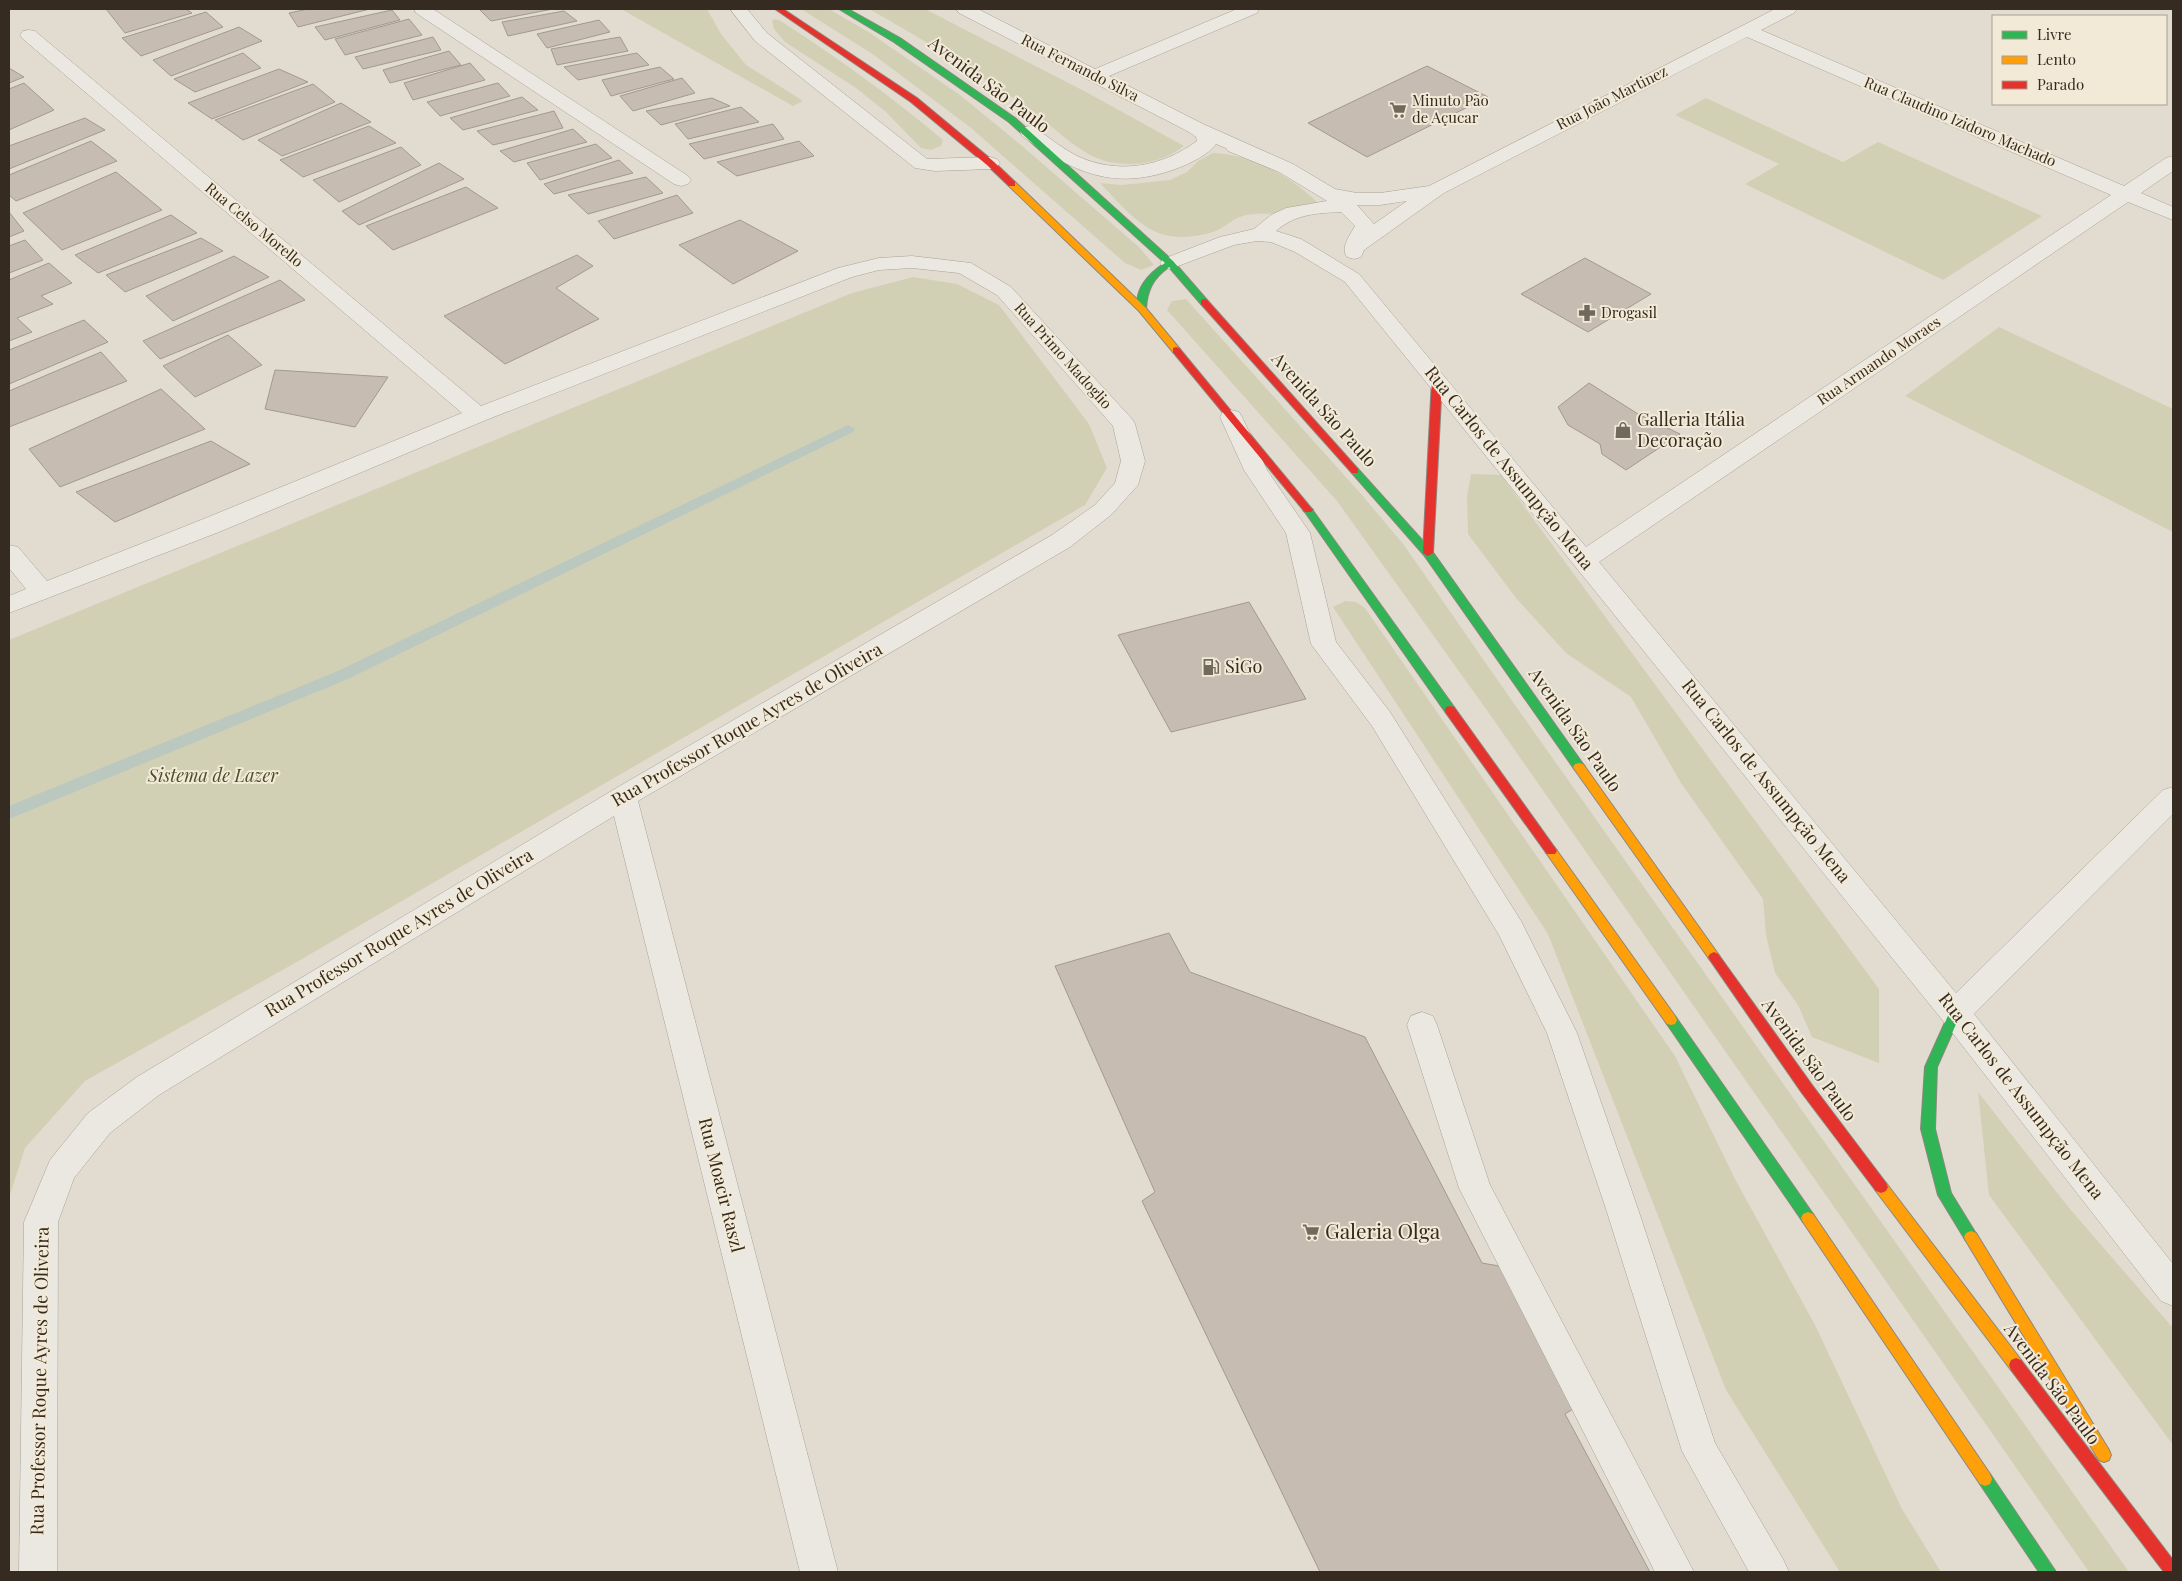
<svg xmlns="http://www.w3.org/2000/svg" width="2182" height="1581" font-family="'Playfair Display',serif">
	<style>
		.green { fill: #d1d0b4 }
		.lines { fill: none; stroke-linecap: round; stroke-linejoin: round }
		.stream { fill: #bac8bf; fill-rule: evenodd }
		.building { fill: #c6bcb1; stroke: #a2998f }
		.lane-casing { stroke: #a8a298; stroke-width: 1 }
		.street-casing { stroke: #a8a298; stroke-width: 1 }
		.fast-casing { stroke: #8e877f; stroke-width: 2 }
		.slow-casing { stroke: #8e877f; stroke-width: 2 }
		.jam-casing { stroke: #8e877f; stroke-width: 2 }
		.lane { fill: #ebe8e1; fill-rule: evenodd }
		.street { fill: #ebe8e1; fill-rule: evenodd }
		.fast { fill: #30b455; fill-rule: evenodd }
		.slow { fill: #ff9f0a; fill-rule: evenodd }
		.jam { fill: #e5322d; fill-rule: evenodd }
		.labels { text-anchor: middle; stroke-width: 4; stroke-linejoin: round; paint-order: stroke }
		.far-street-label { font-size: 15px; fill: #362b21; stroke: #f2ead7 }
		.far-poi-label { font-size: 15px; fill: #362b21; stroke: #f2ead7; text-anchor: start }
		.street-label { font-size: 18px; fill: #362b21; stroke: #f2ead7 }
		.poi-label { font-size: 18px; fill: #362b21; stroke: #f2ead7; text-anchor: start }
		.park-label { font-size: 18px; font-style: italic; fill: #48512a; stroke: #f2ead7 }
		.near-poi-label { font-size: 21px; fill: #362b21; stroke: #f2ead7; text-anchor: start }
	</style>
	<rect width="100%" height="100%" fill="#e2dcd0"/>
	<g class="green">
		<polygon points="621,9 707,9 721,34 746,65 803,101 793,106"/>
		<polygon points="801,9 829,9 870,33 960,95 1021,145 1140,248 1154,265 1141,270 1125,263 971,128 874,55"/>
		<path d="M869 9H925L1086 92 1184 146C1162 163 1136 167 1109 162 1080 156 1051 124 1027 107 975 73 923 39 869 9Z"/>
		<path d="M774 19 779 20C837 57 891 96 943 140L941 146 931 150 921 148 886 112 856 88 785 42 774 29 772 21Z"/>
		<polygon points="1706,98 1843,162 1878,142 2042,216 1943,280 1745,184 1779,164 1675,115"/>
		<path d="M1213 153C1252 154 1292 177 1318 203 1306 206 1294 211 1281 213 1269 215 1255 212 1243 216 1232 218 1224 229 1213 232 1156 249 1136 221 1100 183L1122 185 1170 180 1187 172 1198 161Z"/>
		<polygon points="913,277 957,284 999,305 1089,424 1107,468 1085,505 295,963 85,1081 25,1148 9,1198 9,640 852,293"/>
		<polygon points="1186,299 1361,494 1404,545 1510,698 2129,1572 2089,1572 1491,716 1337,501 1167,310 1172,301"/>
		<polygon points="1999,327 2173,409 2173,532 1905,396"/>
		<polygon points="1471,474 1501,475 1879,989 1879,1063 1812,1037 1798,1005 1775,973 1766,935 1763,899 1681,783 1631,697 1566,653 1516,598 1468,534 1467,497"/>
		<polygon points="1345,601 1356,602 1365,608 1675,1056 1735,1179 1815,1325 1902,1509 1941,1572 1840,1572 1726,1390 1548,934 1333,607"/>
		<polygon points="1978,1092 2070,1209 2173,1328 2173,1445 1989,1195"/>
	</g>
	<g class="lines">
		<polygon class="stream" points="848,425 855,429 853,432 348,679 9,819 9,806 338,671"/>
	</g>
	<g class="building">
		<polygon points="106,9 186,9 192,13 125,33"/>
		<polygon points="308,9 370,9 298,27 289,13"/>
		<polygon points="479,9 553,9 491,21"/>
		<polygon points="392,10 400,20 325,40 315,27"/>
		<polygon points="564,11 577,21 508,36 502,22"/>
		<polygon points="206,12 223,27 141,56 122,38"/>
		<polygon points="409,19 422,35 345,55 335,39"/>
		<polygon points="599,20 610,32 547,48 537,34"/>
		<polygon points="239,27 262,41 171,76 153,60"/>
		<polygon points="433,37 441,50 363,69 355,57"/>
		<polygon points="620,37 628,51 557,65 551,49"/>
		<polygon points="449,51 461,65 390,83 383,70"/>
		<polygon points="243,53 261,68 195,92 174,79"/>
		<polygon points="637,53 649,65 578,80 564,67"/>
		<polygon points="470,63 485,80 413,100 404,83"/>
		<polygon points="1427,66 1488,97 1367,157 1308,123"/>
		<polygon points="660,67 674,79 611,96 602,80"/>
		<polygon points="9,68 24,77 9,83"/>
		<polygon points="279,69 308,82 212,119 188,103"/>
		<polygon points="682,78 695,93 633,111 620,96"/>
		<polygon points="24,83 54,110 9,130 9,89"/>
		<polygon points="498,83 510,96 440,116 427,102"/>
		<polygon points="313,84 335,102 243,140 215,120"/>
		<polygon points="522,97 538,110 463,130 450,118"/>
		<polygon points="712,98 730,106 661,125 646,111"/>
		<polygon points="341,103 371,122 282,156 258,140"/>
		<polygon points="741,107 759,122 688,139 675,124"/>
		<polygon points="554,111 563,128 493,145 477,131"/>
		<polygon points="85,118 105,130 9,169 9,146"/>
		<polygon points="773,124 784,139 704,159 689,144"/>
		<polygon points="369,126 396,143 303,177 280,160"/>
		<polygon points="573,129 587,142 514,162 500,151"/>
		<polygon points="91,141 117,161 16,201 9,195 9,175"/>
		<polygon points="799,141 814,156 737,176 717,162"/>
		<polygon points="596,144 612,158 540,180 527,163"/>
		<polygon points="401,147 421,165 339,202 313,180"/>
		<polygon points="619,160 633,173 554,194 544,184"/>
		<polygon points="439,163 464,179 359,225 342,211"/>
		<polygon points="116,172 162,210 62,250 23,213"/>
		<polygon points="646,177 663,193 588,214 568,195"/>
		<polygon points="466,187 498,208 393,250 366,226"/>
		<polygon points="677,195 693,213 614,239 598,221"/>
		<polygon points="9,212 24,231 9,237"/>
		<polygon points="171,215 197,233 98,273 75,255"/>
		<polygon points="740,220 798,251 733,284 679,245"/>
		<polygon points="201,238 223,251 125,292 106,275"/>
		<polygon points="25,240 43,260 9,273 9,246"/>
		<polygon points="577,255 593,266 556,288 599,319 505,364 444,316"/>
		<polygon points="234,256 269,277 173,321 146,296"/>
		<polygon points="1585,258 1651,294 1588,332 1521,294"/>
		<polygon points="49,263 72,283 41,296 53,304 17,318 32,332 9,341 9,280"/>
		<polygon points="280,280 305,300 160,359 143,341"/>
		<polygon points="84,320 108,342 9,384 9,350"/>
		<polygon points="228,335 262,365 195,397 163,366"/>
		<polygon points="101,352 127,381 9,427 9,391"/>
		<polygon points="275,370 388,377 355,427 265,409"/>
		<polygon points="1589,383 1638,414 1680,434 1626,470 1602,454 1600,444 1568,425 1558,407"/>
		<polygon points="161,389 205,429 60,487 29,449"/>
		<polygon points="211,441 250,464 115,522 76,492"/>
		<polygon points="1249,602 1306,699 1171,732 1118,635"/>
		<polygon points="1169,933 1190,972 1365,1037 1482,1263 1499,1266 1540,1334 1573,1409 1565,1414 1650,1572 1320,1572 1142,1201 1155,1192 1055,966"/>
	</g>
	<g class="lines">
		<g class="lane-casing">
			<g id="lane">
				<polygon points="414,9 433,9 688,176 691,180 688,184 681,186 674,184 416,13"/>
				<polygon points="730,9 747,9 767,33 927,159 990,157 997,159 1000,163 997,167 990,169 935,171 915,168 755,41"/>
				<polygon points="1422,1012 1433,1016 1437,1025 1490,1185 1694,1572 1655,1572 1459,1188 1407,1025 1411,1016"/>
			</g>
		</g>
		<g class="street-casing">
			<g id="street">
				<path d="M956 9H978L1095 69 1237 9H1259L1257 13 1109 76 1203 124 1293 164 1335 189 1357 193H1380L1429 186 1775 9H1797L1794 13 1761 30 2124 186 2166 158 2173 156V171L2141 193 2173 207V220L2128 202 1599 562 1956 993 2163 790 2173 787V814L1974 1014 2173 1264V1306L2161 1301 1944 1022 1345 282 1295 252 1271 242 1257 241 1234 245 1170 269 1163 267 1160 263 1163 259 1220 237 1254 229 1271 215 1286 208 1327 201 1279 172 1228 151 1226 148 1216 144C1208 155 1191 163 1178 168 1115 192 1074 173 1022 136L1020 132 1022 128 1029 126 1036 128C1049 138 1062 148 1077 156 1118 175 1162 167 1197 141L1196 137 1189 132 959 13ZM1747 37 2111 195 1586 547 1359 274 1301 239 1276 231C1295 214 1318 213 1341 212L1355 226C1350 235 1340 248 1347 257L1354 259 1361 257 1364 250 1444 193ZM1407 201 1374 224 1357 205H1380Z"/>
				<polygon points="29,30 35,31 481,406 838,268 879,258 912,256 971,263 1011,287 1132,419 1135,424 1145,461 1138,485 1111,515 1070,547 638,801 838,1572 800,1572 614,816 159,1095 110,1133 74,1178 58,1222 57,1572 19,1572 24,1222 50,1160 88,1113 137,1077 613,790 1052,535 1095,505 1115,483 1121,461 1113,426 997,295 959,273 912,268 879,270 852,277 486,420 219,532 9,613 9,596 26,589 9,568 9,545 18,547 47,581 201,520 462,413 23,39 20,35 23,31"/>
				<polygon points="1231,410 1239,412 1242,417 1267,470 1310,533 1336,642 1390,712 1521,921 1577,1033 1638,1209 1715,1443 1783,1559 1789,1572 1749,1572 1682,1451 1606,1209 1547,1033 1499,935 1372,726 1311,644 1286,533 1244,470 1220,417 1223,412"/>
			</g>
		</g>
		<g class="fast-casing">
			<g id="fast">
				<path d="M839 9H848L900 38 1015 118 1173 261 1207 300V304H1201L1169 267C1153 278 1147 290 1146 309L1145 311H1139C1132 291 1149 273 1165 263L1009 122 894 42Z"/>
				<polygon points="1355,468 1358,469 1432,551 1583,764 1585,767 1583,770 1575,770 1424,555 1352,473 1352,469"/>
				<polygon points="1308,507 1311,508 1454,707 1455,710 1454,713 1446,713 1305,512 1303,510 1305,508"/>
				<polygon points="1955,1008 1959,1009 1961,1013 1937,1067 1935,1129 1951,1193 1978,1237 1976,1241 1971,1243 1966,1241 1938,1195 1921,1129 1925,1067 1951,1009"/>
				<polygon points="1671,1015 1675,1016 1813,1214 1815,1218 1813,1222 1808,1224 1803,1222 1667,1024 1665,1020 1667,1016"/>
				<polygon points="1985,1472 1990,1474 2056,1572 2039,1572 1980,1484 1978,1479 1980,1474"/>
			</g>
		</g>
		<g class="slow-casing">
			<g id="slow">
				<polygon points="1009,182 1015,182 1145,307 1179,348 1179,352 1173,352 1139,311 1009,186"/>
				<polygon points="1579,763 1583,764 1718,954 1720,957 1718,960 1714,962 1710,960 1575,770 1573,767 1575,764"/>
				<polygon points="1551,847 1555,848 1675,1016 1677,1020 1675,1024 1671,1025 1667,1024 1547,854 1545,851 1547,848"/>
				<polygon points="1881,1181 1886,1183 2021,1360 2023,1365 2021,1370 2016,1372 2011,1370 1876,1191 1874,1187 1876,1183"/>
				<polygon points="1808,1212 1813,1214 1990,1474 1992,1479 1990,1484 1985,1486 1980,1484 1803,1222 1801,1218 1803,1214"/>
				<polygon points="1971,1231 1976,1233 2109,1450 2111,1455 2109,1460 2104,1462 2099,1460 1966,1241 1964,1237 1966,1233"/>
			</g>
		</g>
		<g class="jam-casing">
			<g id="jam">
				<polygon points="775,9 783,9 917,98 993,161 1015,182 1015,186 1009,186 987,165 911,102"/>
				<polygon points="1204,299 1207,300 1358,469 1358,473 1352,473 1201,304 1201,300"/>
				<polygon points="1176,347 1179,348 1311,508 1313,510 1311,512 1305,512 1173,352 1173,348"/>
				<polygon points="1437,376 1442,379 1433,553 1428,556 1423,553 1432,379"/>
				<polygon points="1450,706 1454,707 1555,848 1557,851 1555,854 1547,854 1446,713 1445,710 1446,707"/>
				<polygon points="1714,952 1718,954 1812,1085 1886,1183 1888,1187 1886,1191 1881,1193 1876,1191 1802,1093 1710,960 1708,957 1710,954"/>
				<polygon points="2016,1358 2021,1360 2173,1560 2173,1572 2164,1572 2011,1370 2009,1365 2011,1360"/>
			</g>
		</g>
		<use href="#lane" class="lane"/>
		<use href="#street" class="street"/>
		<use href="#fast" class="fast"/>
		<use href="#slow" class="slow"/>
		<use href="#jam" class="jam"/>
	</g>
	<defs>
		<g id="supermarket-bare" transform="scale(1.35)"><path d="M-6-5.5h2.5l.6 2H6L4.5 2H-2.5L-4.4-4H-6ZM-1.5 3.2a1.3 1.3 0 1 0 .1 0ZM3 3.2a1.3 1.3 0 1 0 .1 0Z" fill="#72695e" stroke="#f2ead7" stroke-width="2.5" paint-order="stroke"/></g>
		<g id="pharmacy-bare" transform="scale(1.35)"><path d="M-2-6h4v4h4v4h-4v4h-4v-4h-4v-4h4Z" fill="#72695e" stroke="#f2ead7" stroke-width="2.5" paint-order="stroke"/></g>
		<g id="shop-bare" transform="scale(1.35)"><path d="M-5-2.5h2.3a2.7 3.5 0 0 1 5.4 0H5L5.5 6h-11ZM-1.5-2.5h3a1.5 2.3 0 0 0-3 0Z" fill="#72695e" stroke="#f2ead7" stroke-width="2.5" paint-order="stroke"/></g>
		<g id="fuel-bare" transform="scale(1.35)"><path d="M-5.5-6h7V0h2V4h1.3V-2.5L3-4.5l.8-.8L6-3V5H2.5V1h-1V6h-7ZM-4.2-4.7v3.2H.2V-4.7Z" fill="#72695e" stroke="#f2ead7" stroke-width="2.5" paint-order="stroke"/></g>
	</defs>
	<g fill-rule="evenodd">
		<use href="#supermarket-bare" x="1398" y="110"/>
		<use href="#pharmacy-bare" x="1587" y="313"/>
		<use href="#shop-bare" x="1623" y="430"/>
		<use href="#fuel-bare" x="1211" y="667"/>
		<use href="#supermarket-bare" x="1311" y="1232"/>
	</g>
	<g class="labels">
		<g class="far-street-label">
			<text transform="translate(1080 68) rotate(27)" y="5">Rua Fernando Silva</text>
			<text transform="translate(1612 98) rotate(-27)" y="5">Rua João Martinez</text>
			<text transform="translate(1960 122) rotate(23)" y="5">Rua Claudino Izidoro Machado</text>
			<text transform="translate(254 225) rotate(40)" y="5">Rua Celso Morello</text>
			<text transform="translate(1063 356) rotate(48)" y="5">Rua Primo Madoglio</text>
			<text transform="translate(1879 361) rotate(-34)" y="5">Rua Armando Moraes</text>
		</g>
		<g class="far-poi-label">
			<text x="1412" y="106">Minuto Pão<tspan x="1412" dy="17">de Açucar</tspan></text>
			<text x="1601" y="318">Drogasil</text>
		</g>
		<g class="street-label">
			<text transform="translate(989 85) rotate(37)" y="6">Avenida São Paulo</text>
			<text transform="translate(1324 410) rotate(48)" y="6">Avenida São Paulo</text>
			<text transform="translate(1509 468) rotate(51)" y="6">Rua Carlos de Assumpção Mena</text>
			<text transform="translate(747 725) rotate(-30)" y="6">Rua Professor Roque Ayres de Oliveira</text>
			<text transform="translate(1575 730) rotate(55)" y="6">Avenida São Paulo</text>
			<text transform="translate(1766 781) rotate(51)" y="6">Rua Carlos de Assumpção Mena</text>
			<text transform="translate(399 933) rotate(-31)" y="6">Rua Professor Roque Ayres de Oliveira</text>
			<text transform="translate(1809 1060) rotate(54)" y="6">Avenida São Paulo</text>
			<text transform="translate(2021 1096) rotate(52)" y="6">Rua Carlos de Assumpção Mena</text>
			<text transform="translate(721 1185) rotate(76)" y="6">Rua Moacir Raszl</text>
			<text transform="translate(40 1381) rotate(-89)" y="6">Rua Professor Roque Ayres de Oliveira</text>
			<text transform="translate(2052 1384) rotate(53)" y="6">Avenida São Paulo</text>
		</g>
		<g class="poi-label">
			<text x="1637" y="426">Galleria Itália<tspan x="1637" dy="21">Decoração</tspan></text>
			<text x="1225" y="673">SiGo</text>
		</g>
		<g class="park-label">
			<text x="213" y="782">Sistema de Lazer</text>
		</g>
		<g class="near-poi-label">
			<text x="1325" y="1239">Galeria Olga</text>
		</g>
	</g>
	<rect width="2182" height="1581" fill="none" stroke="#362b21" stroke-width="20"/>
	<rect x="1992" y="15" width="175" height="90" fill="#f2ead7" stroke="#a79e8e"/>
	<rect x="2002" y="31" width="25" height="8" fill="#30b455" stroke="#a79e8e"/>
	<text x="2037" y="40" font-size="15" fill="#362b21">Livre</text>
	<rect x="2002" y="56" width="25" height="8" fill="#ff9f0a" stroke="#a79e8e"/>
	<text x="2037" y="65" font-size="15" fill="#362b21">Lento</text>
	<rect x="2002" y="81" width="25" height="8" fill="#e5322d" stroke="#a79e8e"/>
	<text x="2037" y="90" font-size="15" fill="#362b21">Parado</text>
</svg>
